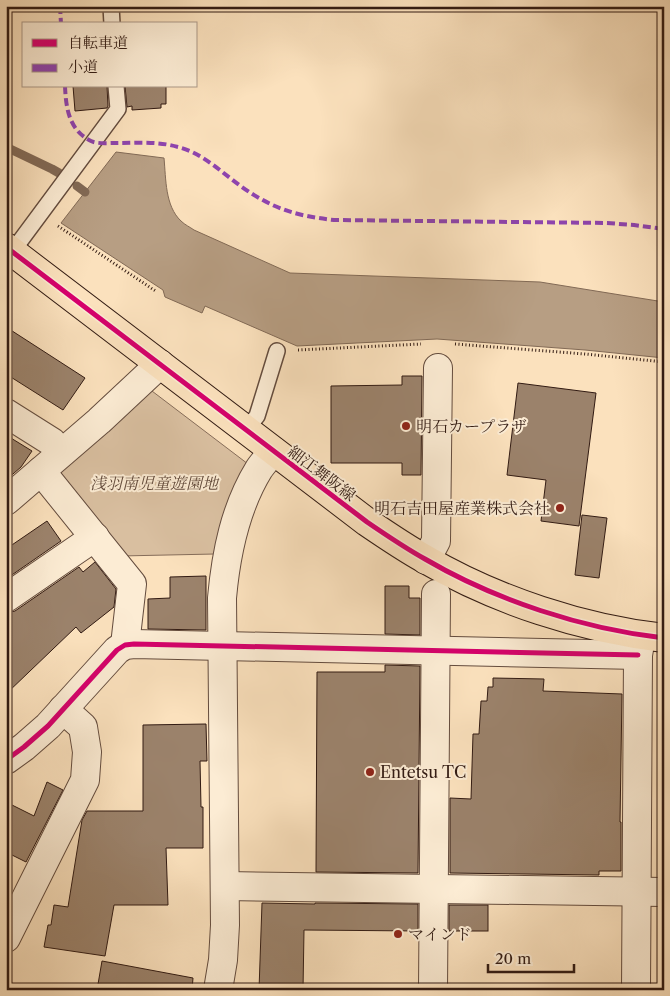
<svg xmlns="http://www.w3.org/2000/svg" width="670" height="996" font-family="'Libre Caslon Text','Noto Serif JP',serif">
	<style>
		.green { fill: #d9bfa0; stroke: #866d5a }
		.water { fill: #b79e83; stroke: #826a56 }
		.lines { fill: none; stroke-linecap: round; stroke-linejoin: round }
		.stream { stroke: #826a56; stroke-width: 9 }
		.building { fill: #9b826b; stroke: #321b13 }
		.service-casing { stroke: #644c3e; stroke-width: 18 }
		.minor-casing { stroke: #644c3e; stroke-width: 30 }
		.primary-casing { stroke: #321b13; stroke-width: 30 }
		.path { stroke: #321b13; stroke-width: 3; stroke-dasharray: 1 2.5; stroke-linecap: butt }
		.service { stroke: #fcecd4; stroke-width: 15 }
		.minor { stroke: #fcecd4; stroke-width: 28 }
		.primary { stroke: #fbe1bd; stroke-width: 28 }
		.quiet { stroke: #8e44ad; stroke-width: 4; stroke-dasharray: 8 4; stroke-linecap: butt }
		.cycleway-casing { stroke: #fcecd4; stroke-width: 8 }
		.cycleway { stroke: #d6006c; stroke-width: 5 }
		.poi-dot { fill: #8f2418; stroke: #fcecd4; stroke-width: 2 }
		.labels { text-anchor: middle; stroke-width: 4; stroke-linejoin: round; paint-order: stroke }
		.poi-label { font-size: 16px; fill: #321b13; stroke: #fcecd4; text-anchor: start }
		.street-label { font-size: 16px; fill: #321b13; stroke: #fcecd4 }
		.park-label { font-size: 16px; font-style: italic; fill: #644c3d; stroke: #fcecd4 }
	</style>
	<rect width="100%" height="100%" fill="#fbe1bd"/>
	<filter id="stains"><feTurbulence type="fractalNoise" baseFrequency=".004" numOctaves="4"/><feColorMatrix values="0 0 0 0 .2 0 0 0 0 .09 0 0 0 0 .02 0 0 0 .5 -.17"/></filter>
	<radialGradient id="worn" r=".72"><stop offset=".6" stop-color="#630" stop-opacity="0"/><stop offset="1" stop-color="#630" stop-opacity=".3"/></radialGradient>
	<polygon class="green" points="148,388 248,464 215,554 120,556 53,472"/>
	<path class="water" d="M116 152 164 158C166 179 165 206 181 221 185 225 190 227 194 230L290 273 540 282 664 302V358L585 350 437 339 297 346 205 306 202 313 165 297 163 290 61 223Z"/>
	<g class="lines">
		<g class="stream">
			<polyline points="6,147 52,169 59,173"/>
			<polyline points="77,186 85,192"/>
		</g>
	</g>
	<g class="building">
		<polygon points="73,86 107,86 108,106 107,108 75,111"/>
		<polygon points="125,86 166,86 166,104 161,104 161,108 132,110 132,106 127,107"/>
		<polygon points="6,327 85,378 63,410 6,374"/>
		<polygon points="402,376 422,376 421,475 402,475 402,463 331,463 331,386 402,385"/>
		<polygon points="518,383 596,393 579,526 541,521 546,480 507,475"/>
		<polygon points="6,435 32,451 21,467 6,480"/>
		<polygon points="582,515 607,518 599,578 575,575"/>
		<polygon points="47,521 61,541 6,579 6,549"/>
		<polygon points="95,562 116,589 114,607 81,633 76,627 6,694 6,613 15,611 79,567 83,572"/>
		<polygon points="206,576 206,630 148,629 148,599 170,598 170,577"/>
		<polygon points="385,586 409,586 409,598 420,598 420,635 385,634"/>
		<polygon points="385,665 420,666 418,873 316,872 317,672 385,672"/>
		<polygon points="493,678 544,679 543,691 622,694 620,822 621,822 621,871 599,871 599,875 450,873 450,798 471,799 473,734 479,734 481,701 487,701 488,687 493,687"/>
		<polygon points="206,724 207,761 200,761 201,807 203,807 203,848 166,848 168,905 114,905 105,956 44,947 48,925 51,925 54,905 68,907 82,820 87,811 143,811 143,725"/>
		<polygon points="47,782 63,790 26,862 6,852 6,802 34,816"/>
		<polygon points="262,903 315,904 315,903 418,904 418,931 304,930 303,990 259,990"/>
		<rect x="449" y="905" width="39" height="26"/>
		<polygon points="102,961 193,978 192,990 97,990"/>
	</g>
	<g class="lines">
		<g class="service-casing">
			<g id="service">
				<polyline points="111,6 112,24"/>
				<polyline points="12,252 118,109 116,86"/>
				<polyline points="246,430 257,416 277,351"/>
			</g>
		</g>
		<g class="minor-casing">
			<g id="minor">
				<polyline points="6,413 52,442 61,453"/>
				<polyline points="41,471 132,584 125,645"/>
				<polyline points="6,501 99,421 160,364"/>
				<polyline points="426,560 436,541 438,368"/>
				<polyline points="6,598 95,537"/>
				<polyline points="6,760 24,747 48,726 117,650 125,645 134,644 638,655"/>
				<polyline points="225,886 664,892"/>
				<polyline points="6,938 85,780 87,752 83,727 63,709"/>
				<path d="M218 990 223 960 225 925 222 598C226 553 235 508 259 469 263 463 269 457 273 451"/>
				<polyline points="433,990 436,594"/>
				<polyline points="636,990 638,655 641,638"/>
			</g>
		</g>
		<g class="primary-casing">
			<path id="primary" d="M6 247 367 522C386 535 405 548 425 559 495 600 583 629 664 638"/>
		</g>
		<g class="path">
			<polyline points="58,226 157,292"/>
			<polyline points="455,344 585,354 664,362"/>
			<polyline points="298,350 421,344"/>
		</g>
		<use href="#service" class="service"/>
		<use href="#minor" class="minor"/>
		<use href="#primary" class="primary"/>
		<g class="quiet">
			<polyline points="60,6 61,24"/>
			<path d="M65 86C66 109 69 130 91 141 97 144 107 143 114 143 135 143 158 141 178 147 203 153 222 173 242 187 273 209 297 216 334 220L607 223 634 225 664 229"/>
		</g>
		<g class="cycleway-casing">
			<g id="cycleway">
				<path d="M6 247 367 522C386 535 405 548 425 559 495 600 583 629 664 638"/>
				<polyline points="6,760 24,747 48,726 117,650 125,645 134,644 638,655"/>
			</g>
		</g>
		<use href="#cycleway" class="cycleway"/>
	</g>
	<g class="poi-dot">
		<circle cx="406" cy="426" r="5"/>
		<circle cx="560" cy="508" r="5"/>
		<circle cx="370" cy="772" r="5"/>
		<circle cx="398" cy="934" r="5"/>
	</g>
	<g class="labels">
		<g class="poi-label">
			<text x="416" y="432">明石カープラザ</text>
			<text x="550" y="514" text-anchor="end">明石吉田屋産業株式会社</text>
			<text x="380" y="778">Entetsu TC</text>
			<text x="408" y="940">マインド</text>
		</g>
		<g class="street-label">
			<text transform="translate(322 473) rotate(37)" y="6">細江舞阪線</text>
		</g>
		<g class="park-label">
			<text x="154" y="489">浅羽南児童遊園地</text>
		</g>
	</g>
	<rect width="670" height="996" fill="none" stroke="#fbe1bd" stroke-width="25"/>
	<rect x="8" y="8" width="655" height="981" fill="none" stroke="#321b13" stroke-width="2.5"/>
	<rect x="12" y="12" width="645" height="971" fill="none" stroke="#321b13"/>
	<rect x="22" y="22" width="175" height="65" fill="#fcecd4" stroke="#ab9887"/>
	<rect x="32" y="39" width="25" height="8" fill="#d6006c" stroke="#ab9887"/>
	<text x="68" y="48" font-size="15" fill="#321b13">自転車道</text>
	<rect x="32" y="64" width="25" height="8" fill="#8e44ad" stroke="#ab9887"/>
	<text x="68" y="72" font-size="15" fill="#321b13">小道</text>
	<path d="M488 964v8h86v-8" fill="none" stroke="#321b13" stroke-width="2.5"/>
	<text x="495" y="964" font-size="15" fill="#321b13" stroke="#fcecd4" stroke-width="4" paint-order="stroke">20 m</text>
	<rect width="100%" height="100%" filter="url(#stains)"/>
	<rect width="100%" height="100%" fill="url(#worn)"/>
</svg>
